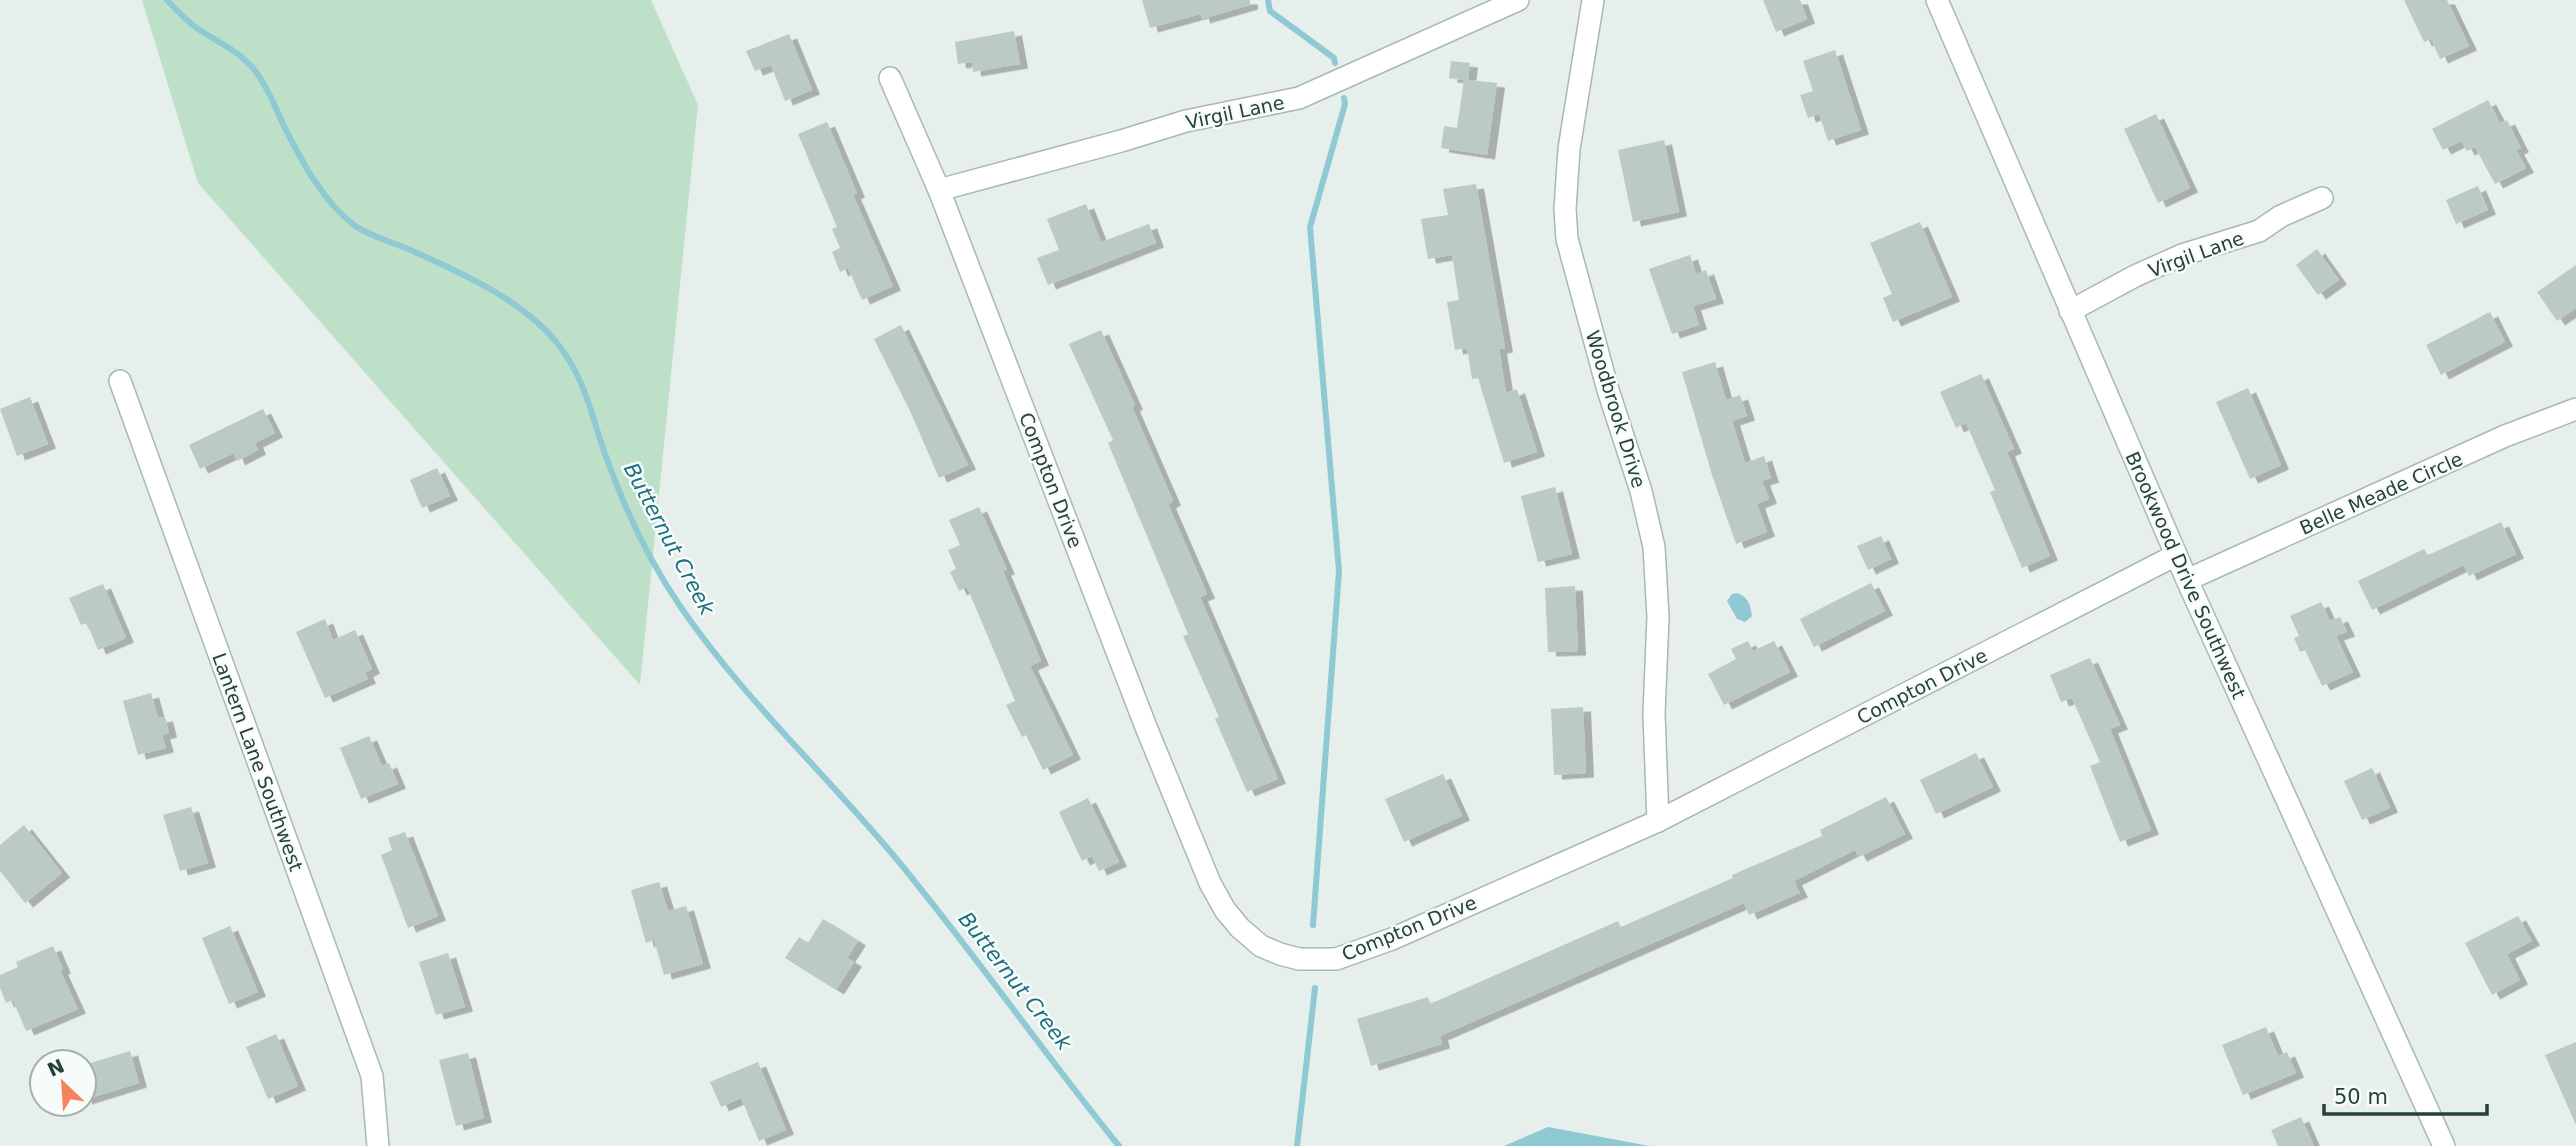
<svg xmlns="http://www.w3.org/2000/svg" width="2576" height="1146" font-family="'DejaVu Sans',sans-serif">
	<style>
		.green { fill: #bfe0c8 }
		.water { fill: #8ec9d4 }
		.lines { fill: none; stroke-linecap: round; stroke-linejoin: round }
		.stream { stroke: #8ec9d4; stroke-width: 6 }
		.building { fill: #bbcac4; filter: url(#shadow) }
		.minor-casing { stroke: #a8b8b2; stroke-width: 24 }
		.tertiary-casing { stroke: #a8b8b2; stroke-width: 24 }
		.minor { stroke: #fff; stroke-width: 21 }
		.tertiary { stroke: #fff; stroke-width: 21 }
		.labels { text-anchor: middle; stroke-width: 5; stroke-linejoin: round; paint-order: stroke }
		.street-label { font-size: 19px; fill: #24423a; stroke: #f7fbf9 }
		.water-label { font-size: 21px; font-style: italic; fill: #1c6f80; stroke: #f7fbf9 }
	</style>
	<defs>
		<filter id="shadow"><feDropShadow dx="8" dy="4.5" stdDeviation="0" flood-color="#0004"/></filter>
	</defs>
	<rect width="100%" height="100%" fill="#e6efeb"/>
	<polygon class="green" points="142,0 651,0 698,105 640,685 198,183"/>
	<g class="water">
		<path d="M1737 593C1749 597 1750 605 1752 616L1745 622 1737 619 1727 601 1732 594Z"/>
		<polygon points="1548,1127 1650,1146 1504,1146"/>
	</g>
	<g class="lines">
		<g class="stream">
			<path d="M167 0C177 11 189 23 201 31 220 43 242 53 256 72 269 89 275 107 284 126 302 162 322 200 354 225 372 238 397 243 417 253 464 274 525 302 557 343 588 382 591 418 608 462 626 512 650 562 680 606 742 697 823 771 894 856 972 950 1042 1051 1119 1146"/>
			<polyline points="1268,0 1270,11 1334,58 1335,63"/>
			<polyline points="1313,925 1339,571 1310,227 1345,104 1344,98"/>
			<polyline points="1297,1146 1315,988"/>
		</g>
	</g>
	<g class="building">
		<polygon points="1142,0 1250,0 1250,5 1202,19 1201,14 1150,28"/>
		<polygon points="1763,0 1800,0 1807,19 1776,32"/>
		<polygon points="2404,0 2447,0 2469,46 2440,59 2431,39 2424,42"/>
		<polygon points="1014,31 1020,64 973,72 972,62 958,64 955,42"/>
		<polygon points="789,34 812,90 785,101 771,65 755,71 746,51"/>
		<polygon points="1835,50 1861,130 1828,141 1819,114 1808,118 1800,95 1813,91 1803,61"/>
		<polygon points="1451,61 1470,63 1468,80 1497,83 1487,155 1441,148 1444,126 1457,128 1464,80 1449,78"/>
		<polygon points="2488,100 2500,123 2507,120 2521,148 2516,150 2526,168 2495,184 2475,147 2467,151 2461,141 2443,150 2432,129"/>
		<polygon points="2156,114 2190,188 2158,203 2124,129"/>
		<polygon points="827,122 857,193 853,195 893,286 862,300 848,268 840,272 832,252 840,248 832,229 837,227 798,134"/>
		<polygon points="1664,140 1679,212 1633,222 1618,150"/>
		<polygon points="1476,184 1505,348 1499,349 1506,393 1517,389 1537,452 1504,463 1478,378 1472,379 1467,348 1455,350 1447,302 1459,300 1452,255 1428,259 1421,219 1448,215 1443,189"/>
		<polygon points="2478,186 2488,210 2456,224 2446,200"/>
		<polygon points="1086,204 1101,242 1149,224 1156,243 1048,285 1037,258 1059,250 1047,219"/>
		<polygon points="1920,222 1952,297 1893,322 1883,298 1892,294 1870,243"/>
		<polygon points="2317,249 2339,280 2318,295 2296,265"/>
		<polygon points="1690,255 1696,274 1706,270 1716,299 1693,306 1699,325 1672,334 1649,269"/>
		<polygon points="2576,265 2576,308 2557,321 2537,292"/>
		<polygon points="2490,312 2505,342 2441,375 2426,345"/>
		<polygon points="901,325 968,465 939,478 911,413 874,339"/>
		<polygon points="1101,330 1135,405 1132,407 1173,501 1168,504 1207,594 1200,597 1278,779 1247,792 1215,719 1219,717 1183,636 1188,634 1108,443 1113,440 1069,344"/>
		<polygon points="1715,362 1726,400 1740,395 1747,416 1732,421 1745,463 1764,456 1771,478 1762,481 1769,499 1757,504 1767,532 1736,544 1712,475 1682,372"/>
		<polygon points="1981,374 2014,449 2007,452 2050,556 2022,568 1990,492 1995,490 1966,423 1956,428 1940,392"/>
		<polygon points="2248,388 2281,465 2250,479 2216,402"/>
		<polygon points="30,397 48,444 17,456 0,409"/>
		<polygon points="263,409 275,433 255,443 258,450 237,461 234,453 200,469 189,445"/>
		<polygon points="437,468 450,496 422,508 410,480"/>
		<polygon points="1555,487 1572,554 1538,562 1521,496"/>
		<polygon points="979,507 1007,570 1003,571 1041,661 1030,666 1073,755 1043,770 1026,735 1022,737 1006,705 1015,701 967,587 959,591 950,572 956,569 948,550 960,545 949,520"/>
		<polygon points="2501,522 2516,554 2469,576 2464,565 2372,610 2358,581 2424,549 2428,555"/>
		<polygon points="1881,536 1891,559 1868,570 1857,546"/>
		<polygon points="1871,583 1885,611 1814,647 1800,619"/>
		<polygon points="103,584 126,638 98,650 87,623 81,625 69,598"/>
		<polygon points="1575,586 1578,651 1548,652 1545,588"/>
		<polygon points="2321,602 2330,621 2340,617 2347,632 2336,636 2353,672 2322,686 2305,650 2300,652 2294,638 2299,636 2290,616"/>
		<polygon points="325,619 333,640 355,630 372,669 365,673 368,679 325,698 296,632"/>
		<polygon points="1748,641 1753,651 1774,641 1790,672 1724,705 1708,674 1736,659 1731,649"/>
		<polygon points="2090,658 2120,725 2110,729 2151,830 2120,842 2090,766 2100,762 2072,698 2061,702 2050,675"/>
		<polygon points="151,693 158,718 165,717 169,733 162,735 166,748 138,755 123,701"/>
		<polygon points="1583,707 1586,773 1554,775 1551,709"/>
		<polygon points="369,736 382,766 389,763 398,784 361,799 340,748"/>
		<polygon points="1976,753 1993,787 1936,814 1920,780"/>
		<polygon points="2372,768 2390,808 2362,820 2344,781"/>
		<polygon points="1443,774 1462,816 1404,842 1385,799"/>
		<polygon points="1886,797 1905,834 1859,857 1855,850 1794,881 1800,893 1749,915 1744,903 1440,1036 1442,1044 1371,1066 1357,1019 1428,997 1430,1004 1618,921 1621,927 1733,878 1732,875 1822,836 1820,830"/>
		<polygon points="1088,798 1119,862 1099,871 1092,856 1082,861 1059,812"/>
		<polygon points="191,807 208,863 180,871 163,815"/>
		<polygon points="24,825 62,873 25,903 0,871 0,845"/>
		<polygon points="405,832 438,916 408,928 381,855 392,850 388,838"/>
		<polygon points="659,882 668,911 686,906 703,964 664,975 654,940 646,943 631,890"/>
		<polygon points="2518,916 2532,941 2507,954 2520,980 2492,995 2465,943"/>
		<polygon points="823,919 858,941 847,958 854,962 836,990 785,958 799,937 808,943"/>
		<polygon points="230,926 258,992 229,1004 202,938"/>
		<polygon points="53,946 63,969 60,970 78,1009 26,1031 13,1000 6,1003 0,988 0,975 18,967 16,962"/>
		<polygon points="448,953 465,1007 436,1015 419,962"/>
		<polygon points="2266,1027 2278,1056 2287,1052 2296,1073 2243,1095 2222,1045"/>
		<polygon points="276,1034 298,1086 268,1099 246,1047"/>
		<polygon points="2576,1042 2576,1125 2545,1055"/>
		<polygon points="130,1051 139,1083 84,1100 84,1065"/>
		<polygon points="468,1053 484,1118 456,1126 439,1060"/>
		<polygon points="758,1062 786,1130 759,1141 741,1098 721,1107 710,1082"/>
		<polygon points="2301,1117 2314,1146 2278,1146 2271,1130"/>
	</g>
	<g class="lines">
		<g class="minor-casing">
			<g id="minor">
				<polyline points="1593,0 1569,149 1565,209 1567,239 1608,390 1641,491 1654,547 1658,617 1654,714 1658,821"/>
				<polyline points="890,78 939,190 1146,727 1210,883 1225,910 1240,928 1261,946 1280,954 1299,959 1336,959 1392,939 1658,821 2176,555"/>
				<polyline points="939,190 1121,141 1186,121 1299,98 1518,0"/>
				<polyline points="2070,311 2135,276 2182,255 2259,231 2281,216 2322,198"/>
				<polyline points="120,381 372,1076 378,1146"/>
				<polyline points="2187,580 2505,436 2576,409"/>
			</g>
		</g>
		<g class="tertiary-casing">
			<polyline id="tertiary" points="1937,0 2187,580 2444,1146"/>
		</g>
		<use href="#minor" class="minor"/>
		<use href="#tertiary" class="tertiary"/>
	</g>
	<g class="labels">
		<g class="street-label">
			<text transform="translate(1235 112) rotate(-12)" y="7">Virgil Lane</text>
			<text transform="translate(2196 254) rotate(-20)" y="7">Virgil Lane</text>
			<text transform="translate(1616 409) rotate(73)" y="7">Woodbrook Drive</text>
			<text transform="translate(1051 480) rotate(69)" y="7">Compton Drive</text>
			<text transform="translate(2381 493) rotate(-24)" y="7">Belle Meade Circle</text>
			<text transform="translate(2186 575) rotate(66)" y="7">Brookwood Drive Southwest</text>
			<text transform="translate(1922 686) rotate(-27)" y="7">Compton Drive</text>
			<text transform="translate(258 762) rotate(70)" y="7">Lantern Lane Southwest</text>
			<text transform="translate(1409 928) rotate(-22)" y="7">Compton Drive</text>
		</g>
		<g class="water-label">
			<text transform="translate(669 539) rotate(62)" y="7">Butternut Creek</text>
			<text transform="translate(1015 981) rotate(52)" y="7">Butternut Creek</text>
		</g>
	</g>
	<g transform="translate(63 1083) rotate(335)"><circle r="33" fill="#f7fbf9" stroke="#a3b1ad" stroke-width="2"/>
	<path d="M0-5L12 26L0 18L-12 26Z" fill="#f4845f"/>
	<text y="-10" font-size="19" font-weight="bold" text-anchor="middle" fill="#24423a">N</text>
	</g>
	<path d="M2324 1104v10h163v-10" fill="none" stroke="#24423a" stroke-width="3.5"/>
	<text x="2334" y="1104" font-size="21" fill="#24423a" stroke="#f7fbf9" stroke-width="5" paint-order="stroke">50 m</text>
</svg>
